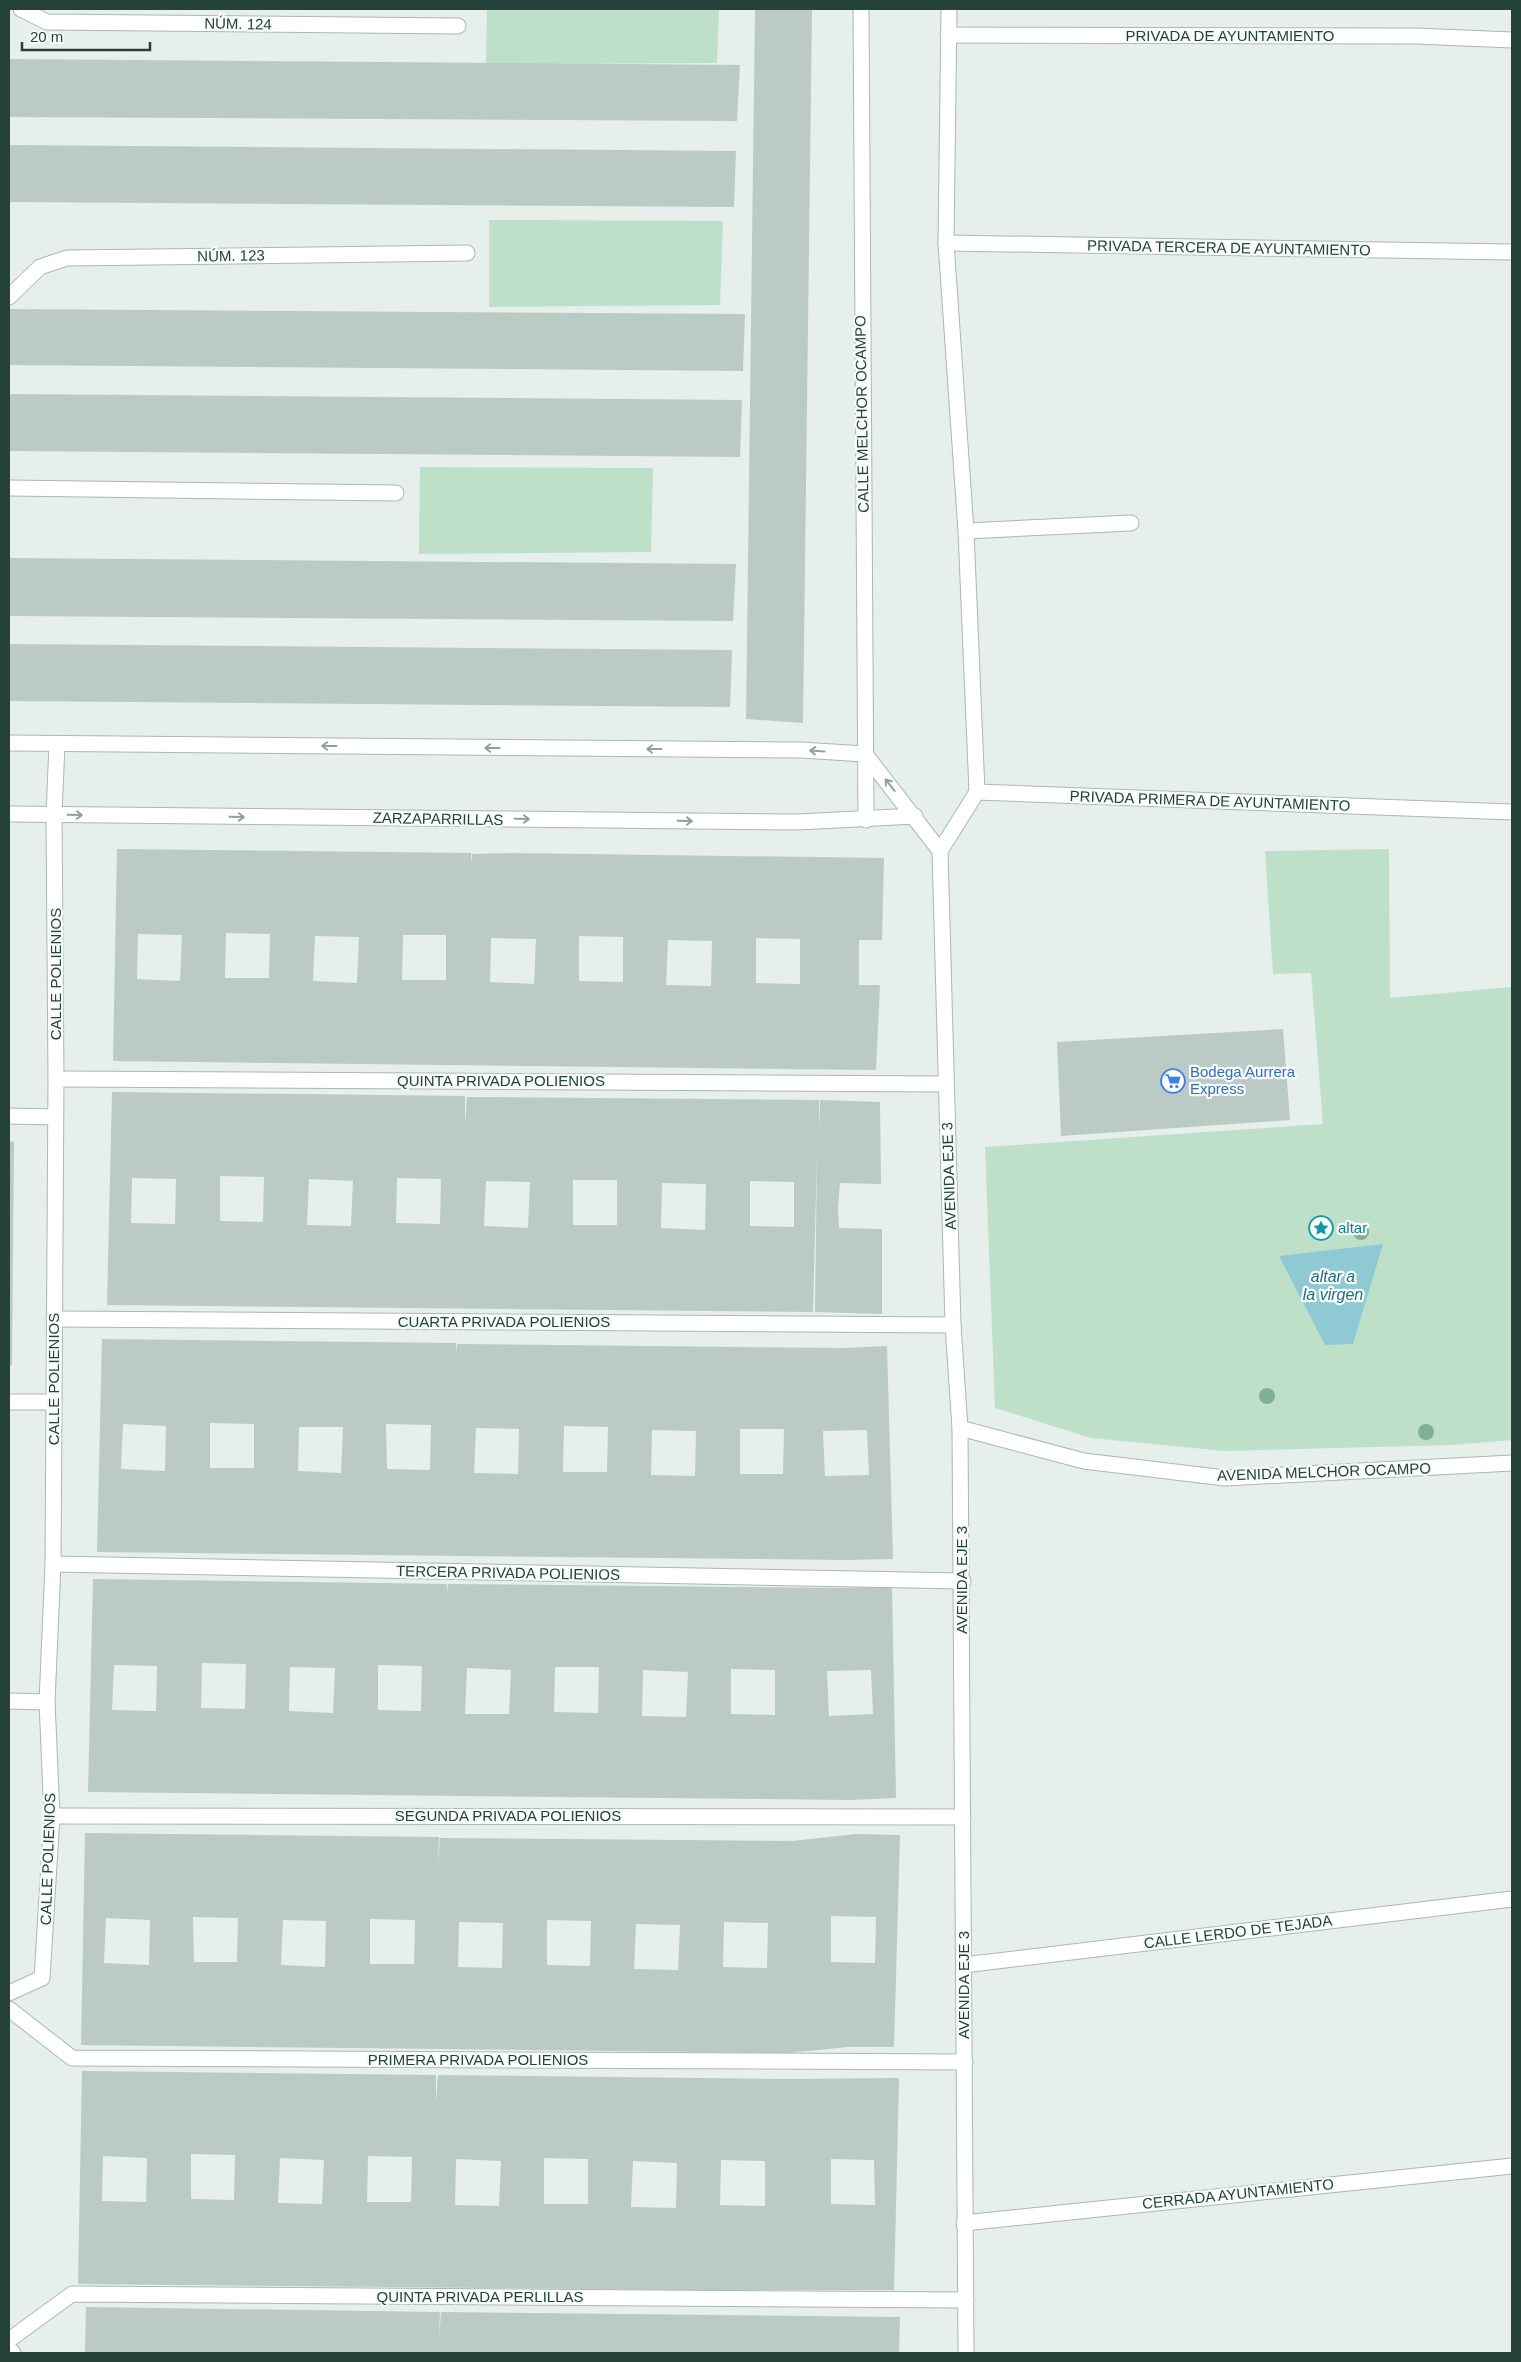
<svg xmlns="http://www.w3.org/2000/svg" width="1521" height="2362" font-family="Arial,sans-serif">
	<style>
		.green { fill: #bfe0c8 }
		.water { fill: #8ec9d4 }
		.building { fill: #bbcac4; fill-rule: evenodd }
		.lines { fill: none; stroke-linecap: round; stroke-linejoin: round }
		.service-casing { stroke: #a8b8b2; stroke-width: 17 }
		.minor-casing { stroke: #a8b8b2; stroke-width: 17 }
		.tertiary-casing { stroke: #a8b8b2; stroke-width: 17 }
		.service { stroke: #fff; stroke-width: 15 }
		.minor { stroke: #fff; stroke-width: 15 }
		.tertiary { stroke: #fff; stroke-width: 15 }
		.tree { fill: #80af93 }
		.oneway { stroke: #92a09c }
		.labels { text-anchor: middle; stroke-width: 4.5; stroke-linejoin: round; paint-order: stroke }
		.street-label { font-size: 15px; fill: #24423a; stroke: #f7fbf9 }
		.shop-label { font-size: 15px; fill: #366cbe; stroke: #f7fbf9; text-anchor: start }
		.culture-label { font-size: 15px; fill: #0d838f; stroke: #f7fbf9; text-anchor: start }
		.water-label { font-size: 16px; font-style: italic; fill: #1c6f80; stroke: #f7fbf9 }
	</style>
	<rect width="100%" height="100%" fill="#e6efeb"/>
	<g class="green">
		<polygon points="487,9 719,9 717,63 486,64"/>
		<polygon points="489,220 723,221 720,305 489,307"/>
		<polygon points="420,467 653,468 651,552 419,554"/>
		<polygon points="1389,849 1390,998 1512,987 1512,1440 1453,1445 1225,1451 1091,1438 995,1408 985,1147 1323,1124 1311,973 1273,974 1265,851"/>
	</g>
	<polygon class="water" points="1383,1244 1353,1344 1325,1345 1279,1256"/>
	<g class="building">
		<polygon points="755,9 812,9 803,723 746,719"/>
		<polygon points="9,59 740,65 737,121 9,117"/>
		<polygon points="9,145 736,151 734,207 9,202"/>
		<polygon points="9,309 745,314 743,371 9,365"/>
		<polygon points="9,394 742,400 740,457 9,451"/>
		<polygon points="9,558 736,564 733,621 9,616"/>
		<polygon points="9,644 732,650 730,707 9,701"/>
		<path d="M117 849 471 853V864L472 854 514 853 884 858 882 940H859V985H880L876 1070 113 1061ZM226 933 270 934 269 978H225ZM138 934 182 935 180 981 137 979ZM403 935H446V980H402ZM315 936 359 937 357 983 313 981ZM579 936 623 937V982L579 981ZM491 938 536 939 534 984 490 982ZM756 938 800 939V984L756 983ZM668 940 712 941 711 986 666 985Z"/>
		<polygon points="1283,1029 1290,1120 1061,1136 1057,1042"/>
		<path d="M112 1092 465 1096V1124L467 1097 819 1100V1133L820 1100 880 1102 881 1184 840 1183 838 1208 839 1228 882 1229V1314L815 1312 817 1152 813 1312 107 1305ZM220 1176 264 1177 263 1222 220 1221ZM132 1178 176 1179 175 1224 131 1223ZM397 1178 441 1179 440 1224 396 1223ZM309 1179 353 1181 351 1226 307 1225ZM573 1180H617V1225H573ZM486 1181 530 1182 528 1228 484 1226ZM750 1181 794 1182V1227L750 1226ZM662 1183 706 1184 705 1230 661 1228Z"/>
		<polygon points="9,1141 14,1142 12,1365 9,1365"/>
		<path d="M102 1339 456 1343V1354L457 1344 844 1348 887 1346 893 1559 847 1560 97 1552ZM210 1423 254 1424V1468H210ZM123 1424 166 1426 165 1471 121 1469ZM386 1424 431 1425 430 1470 387 1469ZM564 1426 608 1427 607 1472H563ZM299 1427H343L341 1473 298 1471ZM476 1428 519 1429 518 1474 474 1473ZM740 1429H784L783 1474H740ZM652 1430 696 1431 695 1476 651 1475ZM867 1430 869 1475 825 1476 823 1431Z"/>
		<path d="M93 1579 447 1584V1595L448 1584 849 1588 892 1586 896 1798 850 1800 88 1792ZM202 1663 246 1664 245 1709 201 1708ZM114 1665 157 1666 156 1711 112 1710ZM378 1665 422 1666 421 1711 378 1710ZM290 1667 335 1668 333 1713 289 1711ZM555 1667H599L598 1713 554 1712ZM467 1668 511 1670 509 1714H465ZM731 1669 775 1670V1715L731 1714ZM643 1670 688 1672 686 1717 642 1716ZM871 1670 873 1714 829 1716 827 1671Z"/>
		<path d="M85 1833 439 1837 438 1865 440 1838 792 1841 856 1834 900 1835 894 2047H848L787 2053 81 2045ZM831 1916 876 1917 875 1963 831 1962ZM193 1917 238 1918 237 1962H194ZM106 1918 150 1920 149 1965 104 1963ZM370 1919 415 1920 414 1964H370ZM283 1920 326 1921 325 1967 281 1965ZM547 1920 591 1921 590 1966 547 1965ZM459 1922 503 1923 502 1968 458 1967ZM724 1922 768 1923 767 1968 723 1967ZM636 1924 680 1925 678 1970 634 1969Z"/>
		<path d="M82 2071 436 2075V2103L438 2075 789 2079 899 2078 894 2290H697L78 2284ZM191 2154 235 2155 234 2200 191 2199ZM103 2156 147 2158 146 2202 102 2201ZM368 2156 412 2157 411 2202H367ZM280 2158 324 2160 322 2204 278 2203ZM544 2158 588 2159V2204H544ZM456 2159 501 2161 499 2206 455 2205ZM831 2159 874 2160 875 2205 831 2204ZM721 2160 765 2161V2206L720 2205ZM633 2161 677 2163 676 2208 631 2207Z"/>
		<polygon points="86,2307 440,2312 439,2340 441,2312 900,2317 899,2353 85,2353"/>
	</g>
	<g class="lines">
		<g class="service-casing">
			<g id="service">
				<polyline points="56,1079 946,1084"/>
				<polyline points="54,1319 953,1325"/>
				<polyline points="53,1564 963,1581"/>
				<polyline points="52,1816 963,1817"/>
				<polyline points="9,2009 72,2058 965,2062"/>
				<polyline points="9,2340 72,2294 966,2300"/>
			</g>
		</g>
		<g class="minor-casing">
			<g id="minor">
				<polyline points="21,9 47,22 458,26"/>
				<polyline points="949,9 946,243 966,531 977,792"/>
				<polyline points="948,35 1416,36 1512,40"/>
				<polyline points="946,243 1512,252"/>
				<polyline points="9,297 40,267 67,258 467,253"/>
				<polyline points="9,488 396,493"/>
				<polyline points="966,531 1131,523"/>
				<polyline points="940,851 977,792 1512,812"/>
				<polyline points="9,1116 55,1117"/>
				<polyline points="9,1402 54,1402"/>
				<polyline points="9,1701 47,1702"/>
				<polyline points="9,1993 42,1978 52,1816 47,1702 53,1564 56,1079 54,815 57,744"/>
				<polyline points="964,2223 1512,2166"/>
				<polyline points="9,2349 13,2353"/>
			</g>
		</g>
		<g class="tertiary-casing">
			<g id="tertiary">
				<polyline points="861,9 866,820"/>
				<polyline points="9,743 801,750 865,754 940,851 953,1325 960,1428 966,2353"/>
				<polyline points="9,814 798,822 915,816"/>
				<polyline points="960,1428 1084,1461 1225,1478 1512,1463"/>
				<polyline points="964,1965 1512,1899"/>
			</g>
		</g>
		<use href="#service" class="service"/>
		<use href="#minor" class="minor"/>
		<use href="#tertiary" class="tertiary"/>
	</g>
	<g class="tree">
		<circle cx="1361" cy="1232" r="8"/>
		<circle cx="1267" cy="1396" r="8"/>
		<circle cx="1426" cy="1432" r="8"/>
	</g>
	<defs><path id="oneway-shaft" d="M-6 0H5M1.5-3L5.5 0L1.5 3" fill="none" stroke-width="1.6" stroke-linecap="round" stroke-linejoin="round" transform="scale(1.25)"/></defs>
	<g class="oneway">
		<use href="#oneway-shaft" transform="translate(329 746) rotate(-180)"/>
		<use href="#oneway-shaft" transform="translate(492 748) rotate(-180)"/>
		<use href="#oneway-shaft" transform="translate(654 749) rotate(-180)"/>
		<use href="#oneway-shaft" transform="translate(817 751) rotate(-176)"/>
		<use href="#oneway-shaft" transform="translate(890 785) rotate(-128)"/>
		<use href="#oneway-shaft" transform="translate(75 815) rotate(1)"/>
		<use href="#oneway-shaft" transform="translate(237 817) rotate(1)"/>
		<use href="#oneway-shaft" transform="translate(522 819) rotate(1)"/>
		<use href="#oneway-shaft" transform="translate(685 821) rotate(1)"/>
	</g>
	<defs>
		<g id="supermarket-ring" transform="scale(1.25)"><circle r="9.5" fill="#f7fbf9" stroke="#3f7fe0" stroke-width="1.5"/><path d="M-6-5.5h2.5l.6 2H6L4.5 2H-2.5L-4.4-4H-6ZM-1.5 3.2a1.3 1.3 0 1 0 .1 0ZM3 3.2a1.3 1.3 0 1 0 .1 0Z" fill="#3f7fe0"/></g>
		<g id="sight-ring" transform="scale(1.25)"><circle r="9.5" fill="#f7fbf9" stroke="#0f9aa8" stroke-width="1.5"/><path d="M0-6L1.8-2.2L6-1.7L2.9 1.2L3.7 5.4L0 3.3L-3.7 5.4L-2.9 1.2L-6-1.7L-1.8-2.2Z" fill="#0f9aa8"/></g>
	</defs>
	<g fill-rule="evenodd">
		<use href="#supermarket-ring" x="1173" y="1081"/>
		<use href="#sight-ring" x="1321" y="1228"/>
	</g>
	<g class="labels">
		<g class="street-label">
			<text transform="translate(238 24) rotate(1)" y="5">NÚM. 124</text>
			<text x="1230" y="41">PRIVADA DE AYUNTAMIENTO</text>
			<text transform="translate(1229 248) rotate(1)" y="5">PRIVADA TERCERA DE AYUNTAMIENTO</text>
			<text transform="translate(231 256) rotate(-1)" y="5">NÚM. 123</text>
			<text transform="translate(862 414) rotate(-91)" y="5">CALLE MELCHOR OCAMPO</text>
			<text transform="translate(1210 801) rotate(2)" y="5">PRIVADA PRIMERA DE AYUNTAMIENTO</text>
			<text transform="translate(438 819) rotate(1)" y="5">ZARZAPARRILLAS</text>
			<text transform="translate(56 974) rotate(-90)" y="5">CALLE POLIENIOS</text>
			<text x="501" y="1086">QUINTA PRIVADA POLIENIOS</text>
			<text transform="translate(949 1176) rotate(-92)" y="5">AVENIDA EJE 3</text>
			<text x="504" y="1327">CUARTA PRIVADA POLIENIOS</text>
			<text transform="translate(54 1379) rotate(-90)" y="5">CALLE POLIENIOS</text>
			<text transform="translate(1324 1472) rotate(-2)" y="5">AVENIDA MELCHOR OCAMPO</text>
			<text transform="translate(508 1573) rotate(1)" y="5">TERCERA PRIVADA POLIENIOS</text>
			<text transform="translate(962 1580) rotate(-90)" y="5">AVENIDA EJE 3</text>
			<text x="508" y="1821">SEGUNDA PRIVADA POLIENIOS</text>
			<text transform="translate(48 1859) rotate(-88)" y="5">CALLE POLIENIOS</text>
			<text transform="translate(1238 1932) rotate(-7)" y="5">CALLE LERDO DE TEJADA</text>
			<text transform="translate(964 1985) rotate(-90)" y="5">AVENIDA EJE 3</text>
			<text x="478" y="2065">PRIMERA PRIVADA POLIENIOS</text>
			<text transform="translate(1238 2194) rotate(-6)" y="5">CERRADA AYUNTAMIENTO</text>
			<text x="480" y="2302">QUINTA PRIVADA PERLILLAS</text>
		</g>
		<g class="shop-label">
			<text x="1190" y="1077">Bodega Aurrera<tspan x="1190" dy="17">Express</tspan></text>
		</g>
		<g class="culture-label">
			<text x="1338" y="1233">altar</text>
		</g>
		<g class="water-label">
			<text x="1333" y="1282">altar a<tspan x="1333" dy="18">la virgen</tspan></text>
		</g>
	</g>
	<rect width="1521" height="2362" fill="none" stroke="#24423a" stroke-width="20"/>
	<path d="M22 42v8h128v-8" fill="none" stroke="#24423a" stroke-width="2.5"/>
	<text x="30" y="42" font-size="15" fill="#24423a" stroke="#f7fbf9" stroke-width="4" paint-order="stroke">20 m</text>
</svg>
